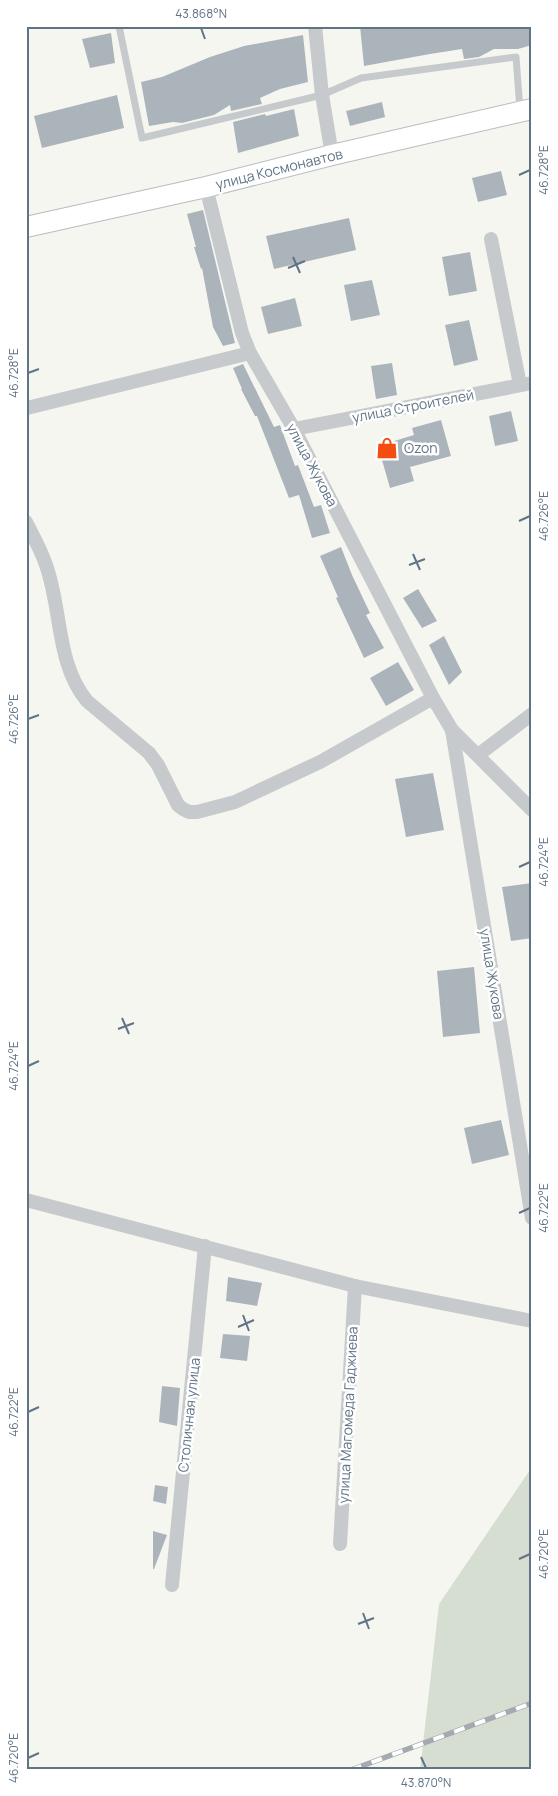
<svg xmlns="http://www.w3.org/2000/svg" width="558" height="1796" font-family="Manrope,sans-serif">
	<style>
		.green { fill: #d6ded2 }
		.building { fill: #acb4bb }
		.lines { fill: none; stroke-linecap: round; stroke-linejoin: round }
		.secondary-casing { stroke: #b8bdc2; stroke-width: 22 }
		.lane { stroke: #c7cacd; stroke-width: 7 }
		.street { stroke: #c7cacd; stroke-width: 14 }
		.secondary { stroke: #fff; stroke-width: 20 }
		.rail-casing { stroke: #a4aab0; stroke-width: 5.5 }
		.rail { stroke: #fff; stroke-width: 4; stroke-dasharray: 11; stroke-linecap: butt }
		.ticks { fill: none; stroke: #617486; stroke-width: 2 }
		.labels { text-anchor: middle; stroke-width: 5; stroke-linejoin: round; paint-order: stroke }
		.street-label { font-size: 14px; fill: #617486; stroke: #fff }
		.poi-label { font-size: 14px; fill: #617486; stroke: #fff; text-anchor: start }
		.neatline { fill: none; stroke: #617486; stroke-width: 2 }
		.ticks-label { font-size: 12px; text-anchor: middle; fill: #617486 }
	</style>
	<rect width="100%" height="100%" fill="#f6f6f1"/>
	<polygon class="green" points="532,1467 532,1770 420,1770 439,1604"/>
	<g class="building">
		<polygon points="360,26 532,26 532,45 518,49 494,49 479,57 464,59 462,49 430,54 364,66"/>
		<polygon points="111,33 115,63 90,68 82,39"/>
		<polygon points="303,35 308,82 280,89 260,98 262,104 231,111 230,105 214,115 182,123 173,122 149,126 141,82 162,77 210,57 244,46"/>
		<polygon points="117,95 124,128 42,148 34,116"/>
		<polygon points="382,102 385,117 350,126 346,111"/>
		<polygon points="294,109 299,136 238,153 233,122 265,114 266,116"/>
		<polygon points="501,171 507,195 478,202 472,178"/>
		<polygon points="203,210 235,343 223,346 213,327 202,268 201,269 194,247 196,247 187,214"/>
		<polygon points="349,218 356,250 274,269 266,236"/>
		<polygon points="470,252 477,291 449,296 442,257"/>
		<polygon points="372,280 380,315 351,321 344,285"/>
		<polygon points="295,298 302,326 268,334 261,307"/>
		<polygon points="469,320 478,360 454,366 445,325"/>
		<polygon points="392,363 397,395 376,399 371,366"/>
		<polygon points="243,364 274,427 280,425 295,466 298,465 314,507 321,505 330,533 312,538 299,495 289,498 257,416 255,416 241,389 242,389 233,368"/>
		<polygon points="511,411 518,441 495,446 489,416"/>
		<polygon points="441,420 451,456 410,467 414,481 390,488 378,446 414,435 412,428"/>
		<polygon points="341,547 352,575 370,613 366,615 384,648 364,658 336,598 338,597 320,556"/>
		<polygon points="418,589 437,621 422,628 403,598"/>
		<polygon points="444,636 462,672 449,685 429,645"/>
		<polygon points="398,662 414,690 386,706 370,678"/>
		<polygon points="433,773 444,830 406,837 395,779"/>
		<polygon points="532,883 532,938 511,941 502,887"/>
		<polygon points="474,967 480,1033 443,1037 437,971"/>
		<polygon points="501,1120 509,1155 472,1164 464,1128"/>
		<polygon points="228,1277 262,1283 257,1306 226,1301"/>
		<polygon points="223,1334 250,1336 247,1361 220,1358"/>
		<polygon points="162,1386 180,1388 177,1426 159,1422"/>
		<polygon points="155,1485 168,1487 166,1504 153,1501"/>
		<polygon points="153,1531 167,1535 154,1569 153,1569"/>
	</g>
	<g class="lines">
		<g class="secondary-casing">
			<polyline id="secondary" points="26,227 206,187 332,155 532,109"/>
		</g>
		<polyline class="lane" points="119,26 142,138 322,95 361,78 516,57 520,110"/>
		<g class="street">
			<polyline points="315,26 322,95 332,155"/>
			<polyline points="206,187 242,333 250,353 294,429 433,698 452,730 532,810"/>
			<polyline points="491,239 520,385"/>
			<polyline points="27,408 250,353"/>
			<polyline points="294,429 532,383"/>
			<path d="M26 522C33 536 41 550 46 565 62 609 56 664 87 701L149 753 158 765 178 805 183 809 189 812H197L235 802 320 762 433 698"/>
			<polyline points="452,730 532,1218"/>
			<polyline points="478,755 532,714"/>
			<polyline points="26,1200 355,1286 532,1321"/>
			<polyline points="340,1544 355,1286"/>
			<polyline points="172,1585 205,1246"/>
		</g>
		<use href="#secondary" class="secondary"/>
		<g class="rail-casing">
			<polyline id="rail" points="351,1770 532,1703"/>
		</g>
		<use href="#rail" class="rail"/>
	</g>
	<path class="ticks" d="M201 28 205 39M519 175 530 170M293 257 300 273M288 268 305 261M28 373 39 369M519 521 530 516M413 554 420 570M409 565 425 559M28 719 39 715M519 867 530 862M122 1018 129 1034M118 1029 134 1023M28 1066 39 1061M519 1213 530 1208M243 1315 249 1331M238 1327 254 1320M28 1412 39 1407M519 1559 530 1554M363 1613 369 1629M358 1624 374 1618M421 1757 426 1768M28 1758 39 1753"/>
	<defs>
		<g id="shop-bare" transform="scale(1.725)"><path d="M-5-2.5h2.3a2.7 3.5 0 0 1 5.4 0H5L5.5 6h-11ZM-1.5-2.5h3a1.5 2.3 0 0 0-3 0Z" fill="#f54d11" stroke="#fff" stroke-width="2.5" paint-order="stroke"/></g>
	</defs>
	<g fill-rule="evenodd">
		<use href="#shop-bare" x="387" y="448"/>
	</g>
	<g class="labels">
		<g class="street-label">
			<text transform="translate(279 169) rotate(-14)" y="5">улица Космонавтов</text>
			<text transform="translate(413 406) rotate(-11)" y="5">улица Строителей</text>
			<text transform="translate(312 465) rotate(62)" y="5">улица Жукова</text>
			<text transform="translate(492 974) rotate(81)" y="5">улица Жукова</text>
			<text transform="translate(189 1415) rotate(-84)" y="5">Столичная улица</text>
			<text transform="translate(348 1415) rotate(-87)" y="5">улица Магомеда Гаджиева</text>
		</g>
		<g class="poi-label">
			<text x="404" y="453">Ozon</text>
		</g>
	</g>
	<rect width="558" height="1796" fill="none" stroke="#ffffff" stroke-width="55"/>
	<rect x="28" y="28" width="502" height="1740" class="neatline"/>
	<g class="ticks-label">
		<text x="201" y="18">43.868°N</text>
		<text transform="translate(544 170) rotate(-90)" y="4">46.728°E</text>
		<text transform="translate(14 373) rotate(-90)" y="4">46.728°E</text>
		<text transform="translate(544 516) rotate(-90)" y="4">46.726°E</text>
		<text transform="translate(14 719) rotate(-90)" y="4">46.726°E</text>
		<text transform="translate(544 862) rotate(-90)" y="4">46.724°E</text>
		<text transform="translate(14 1066) rotate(-90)" y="4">46.724°E</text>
		<text transform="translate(544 1208) rotate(-90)" y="4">46.722°E</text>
		<text transform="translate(14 1412) rotate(-90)" y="4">46.722°E</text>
		<text transform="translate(544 1554) rotate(-90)" y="4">46.720°E</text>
		<text transform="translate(14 1758) rotate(-90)" y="4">46.720°E</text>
		<text x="426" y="1787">43.870°N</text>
	</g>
</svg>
